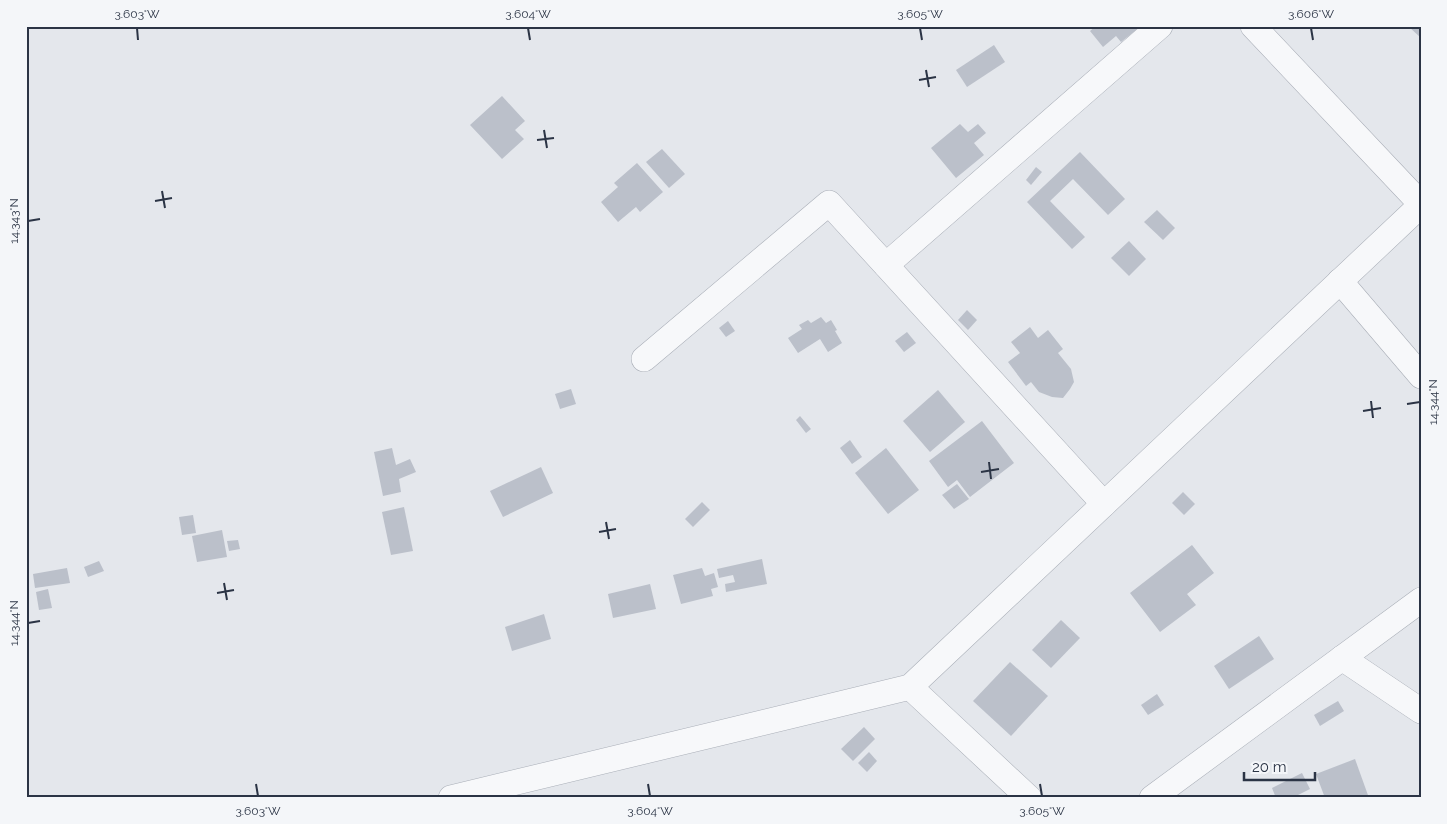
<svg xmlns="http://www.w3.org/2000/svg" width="1447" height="824" font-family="Raleway,sans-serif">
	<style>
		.building { fill: #bbc0ca }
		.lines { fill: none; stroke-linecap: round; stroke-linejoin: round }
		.minor-casing { stroke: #a9aeb7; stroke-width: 26 }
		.minor { stroke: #f7f8fa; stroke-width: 25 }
		.ticks { fill: none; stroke: #2b3445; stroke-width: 2 }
		.neatline { fill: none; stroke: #2b3445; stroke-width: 2 }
		.ticks-label { font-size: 12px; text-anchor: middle; fill: #2b3445 }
	</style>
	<rect width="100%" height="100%" fill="#e4e7ec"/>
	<g class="building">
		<polygon points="1096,26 1141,26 1121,42 1116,36 1103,47 1090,31"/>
		<polygon points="1408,26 1421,26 1421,38"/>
		<polygon points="994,45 1005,62 967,87 956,70"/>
		<polygon points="502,96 525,121 515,130 524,139 502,159 470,125"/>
		<polygon points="960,124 968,132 978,124 986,133 974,143 984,155 956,178 931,148"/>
		<polygon points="662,149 685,174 669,188 646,162"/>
		<polygon points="1080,152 1125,199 1108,215 1073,179 1050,201 1085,237 1072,249 1027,202"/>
		<polygon points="637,163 663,192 640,212 636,207 618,222 601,202 618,187 614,183"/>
		<polygon points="1036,167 1042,172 1031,185 1026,180"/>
		<polygon points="1157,210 1175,228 1163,240 1144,222"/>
		<polygon points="1129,241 1146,259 1129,276 1111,258"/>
		<polygon points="967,310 977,320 968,330 958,320"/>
		<polygon points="821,317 826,323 831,320 837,330 835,331 842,343 828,352 820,339 798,353 788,338 802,329 799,325 808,320 811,323"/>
		<polygon points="728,321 735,331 726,337 719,328"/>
		<polygon points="1030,327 1038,338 1048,330 1063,349 1058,353 1071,369 1074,382 1070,389 1063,398 1052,397 1039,392 1031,382 1026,386 1008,362 1020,353 1011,342"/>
		<polygon points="907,332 916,343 904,352 895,341"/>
		<polygon points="571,389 576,404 560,409 555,394"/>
		<polygon points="938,390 965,422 930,452 903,421"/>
		<polygon points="800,416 811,429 806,433 796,420"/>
		<polygon points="982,421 1014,463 970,497 957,480 948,487 929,461"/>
		<polygon points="850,440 862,457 852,464 840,448"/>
		<polygon points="392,448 396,465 410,459 416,472 399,479 401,492 383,496 374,452"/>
		<polygon points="886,448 919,490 888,514 855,473"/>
		<polygon points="541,467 553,493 503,517 490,491"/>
		<polygon points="957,484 969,499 954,509 942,495"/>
		<polygon points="1183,492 1195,504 1184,515 1172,503"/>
		<polygon points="702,502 710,510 693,527 685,519"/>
		<polygon points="404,507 413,551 391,555 382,512"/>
		<polygon points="193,515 196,533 182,535 179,517"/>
		<polygon points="222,530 227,557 197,562 192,536"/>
		<polygon points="238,540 240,549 229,551 227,541"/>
		<polygon points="1192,545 1214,573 1187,594 1196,605 1160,632 1130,593"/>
		<polygon points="762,559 767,584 726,592 725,584 735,582 733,575 719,578 717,569"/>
		<polygon points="99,561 104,571 88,577 84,567"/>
		<polygon points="67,568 70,583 35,588 33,574"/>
		<polygon points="702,568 705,576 714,573 718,587 711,589 713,596 681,604 673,575"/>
		<polygon points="650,584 656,609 613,618 608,594"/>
		<polygon points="48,589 52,608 39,610 36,592"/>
		<polygon points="544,614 551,639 512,651 505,627"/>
		<polygon points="1061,620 1080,638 1051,668 1032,650"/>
		<polygon points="1259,636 1274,659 1229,689 1214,666"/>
		<polygon points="1010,662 1048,696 1011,736 973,701"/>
		<polygon points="1157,694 1164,705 1148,715 1141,705"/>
		<polygon points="1338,701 1344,711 1320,726 1314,715"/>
		<polygon points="864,727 875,739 853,761 841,749"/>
		<polygon points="869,752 877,761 867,772 858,763"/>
		<polygon points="1355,759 1369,798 1325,798 1316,774"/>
		<polygon points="1302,773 1310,789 1292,798 1276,798 1272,788"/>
	</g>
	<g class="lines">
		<g class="minor-casing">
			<g id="minor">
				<polyline points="1253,26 1421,204"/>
				<polyline points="886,265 1160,26"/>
				<polyline points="1340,281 1421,376"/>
				<polyline points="644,359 829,203 1104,504"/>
				<polyline points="1342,658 1421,711"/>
				<polyline points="910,687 1029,798"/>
				<polyline points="451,798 910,687 1421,205"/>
				<polyline points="1152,798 1421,600"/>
			</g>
		</g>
		<use href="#minor" class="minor"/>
	</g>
	<path class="ticks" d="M137 28 138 40M528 28 530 40M920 28 922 40M1311 28 1313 40M926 70 929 87M919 80 936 77M544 130 547 148M537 140 554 138M162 191 165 208M155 201 172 198M28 221 40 219M1371 401 1373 418M1407 404 1420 402M1363 411 1381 408M989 462 991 479M981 472 999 469M606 522 609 539M599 532 616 529M224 583 227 600M217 593 234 590M28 623 40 621M256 784 258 796M648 784 650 796M1040 784 1042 796"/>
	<rect width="1447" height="824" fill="none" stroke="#f4f6f9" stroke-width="55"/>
	<path d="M1244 772v8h71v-8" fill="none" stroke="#2b3445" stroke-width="2.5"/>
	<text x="1252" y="772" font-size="15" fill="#2b3445" stroke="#f4f6f9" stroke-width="4" paint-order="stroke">20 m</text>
	<rect x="28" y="28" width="1392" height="768" class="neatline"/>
	<g class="ticks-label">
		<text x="137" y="18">3.603°W</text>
		<text x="528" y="18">3.604°W</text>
		<text x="920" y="18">3.605°W</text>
		<text x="1311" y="18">3.606°W</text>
		<text transform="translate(14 221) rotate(-90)" y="4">14.343°N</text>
		<text transform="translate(1433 402) rotate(-90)" y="4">14.344°N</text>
		<text transform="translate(14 623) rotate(-90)" y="4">14.344°N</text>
		<text x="258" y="815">3.603°W</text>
		<text x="650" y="815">3.604°W</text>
		<text x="1042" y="815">3.605°W</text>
	</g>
</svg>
